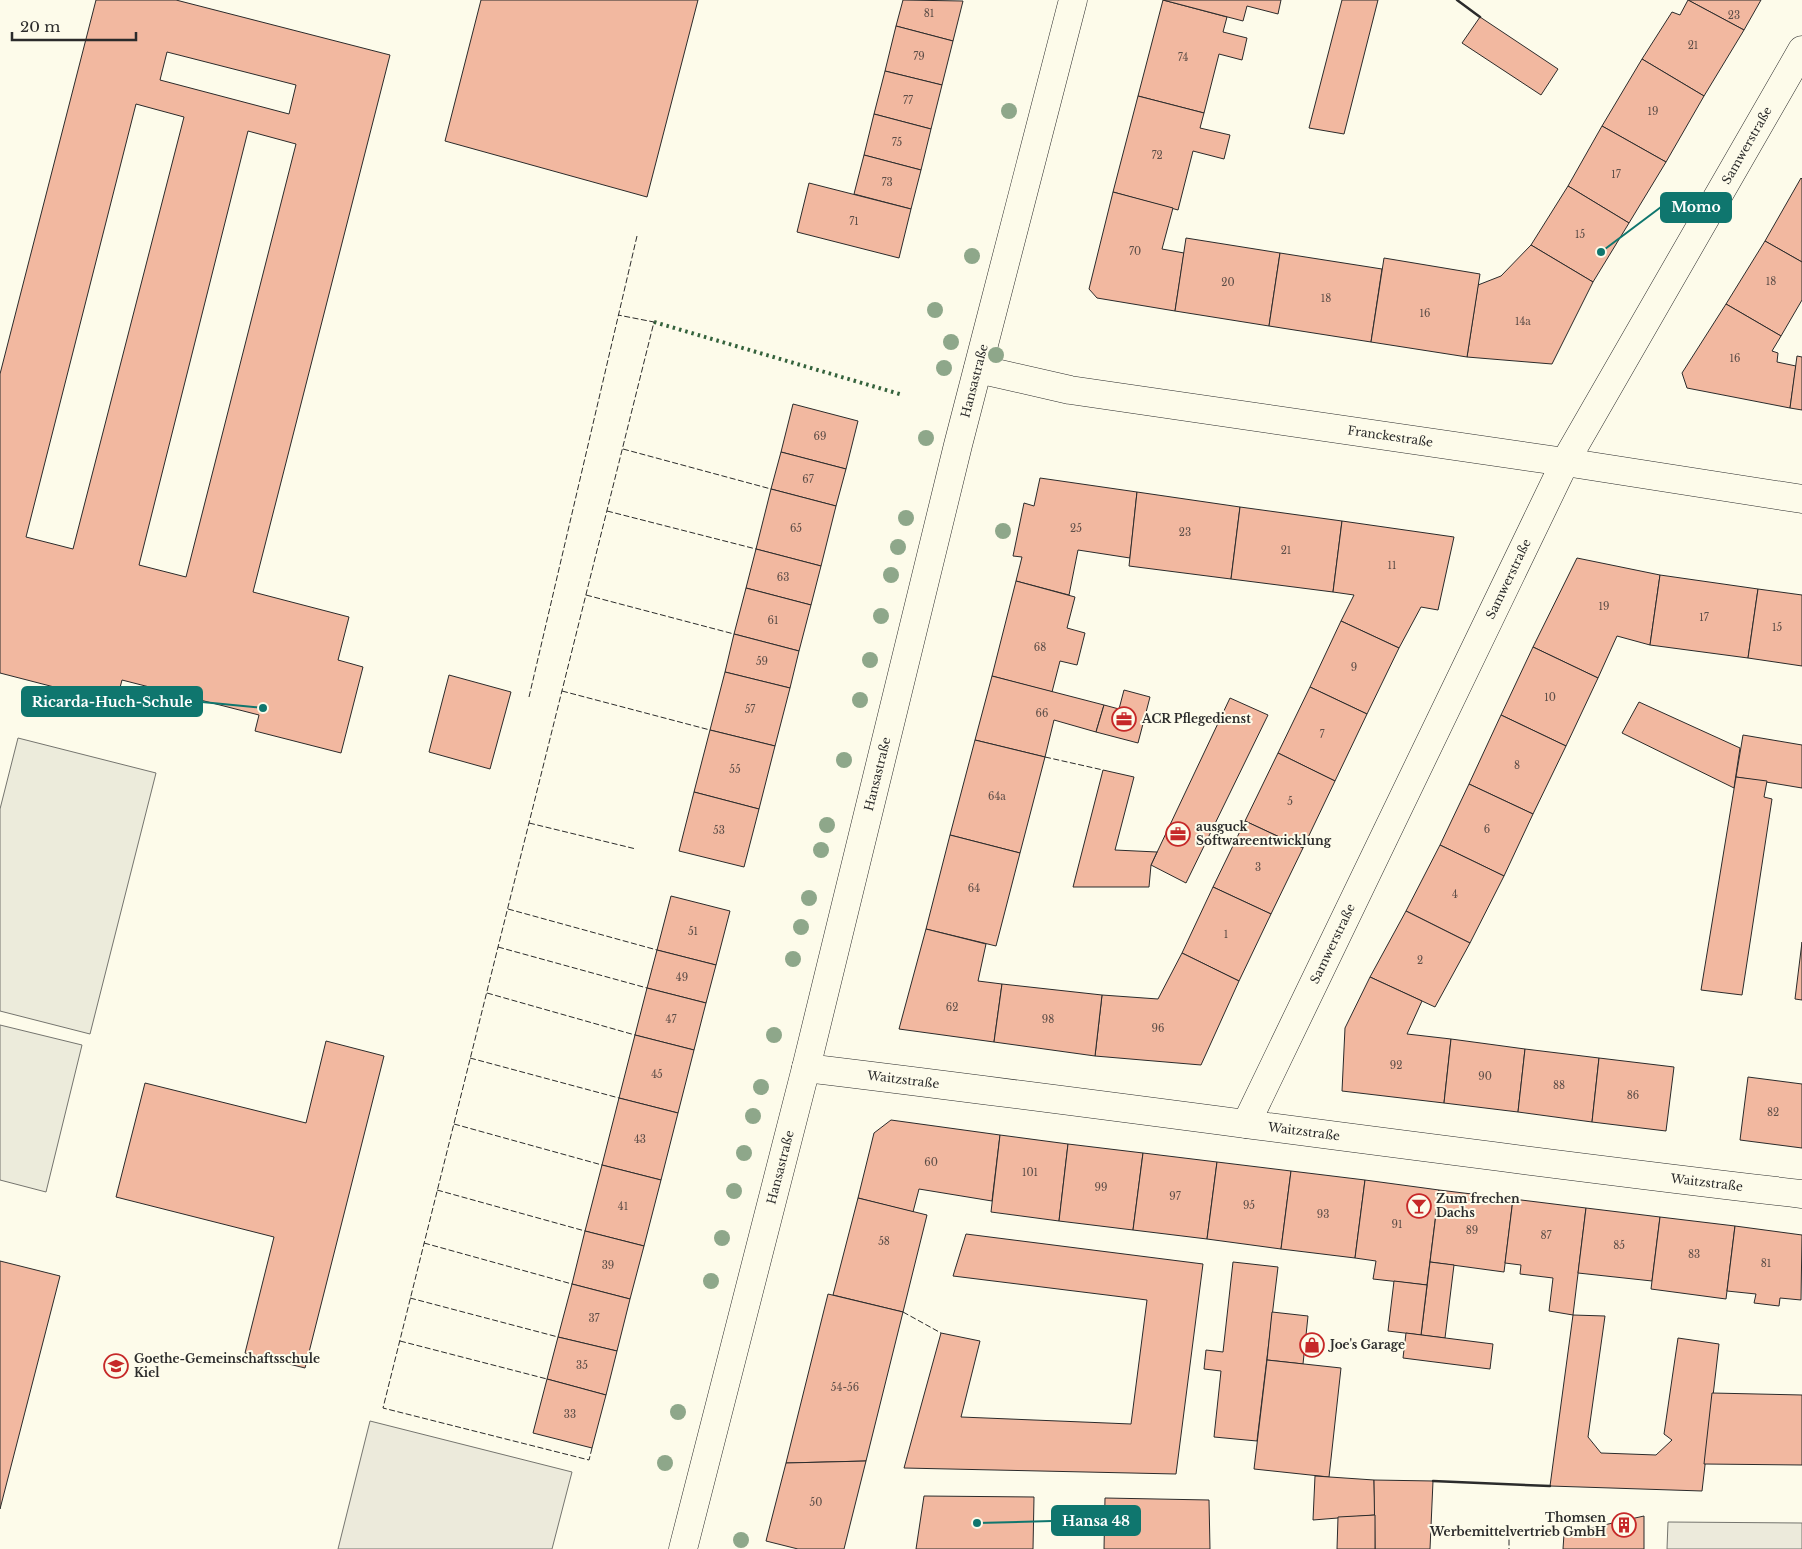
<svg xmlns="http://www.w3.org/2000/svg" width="1802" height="1549" font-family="'Libre Baskerville',serif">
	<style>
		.green { fill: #ecebdb; stroke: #74746e }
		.parking { fill: #eceadb; stroke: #74746e }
		.building { fill: #f2b8a0; stroke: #2b2b2b; fill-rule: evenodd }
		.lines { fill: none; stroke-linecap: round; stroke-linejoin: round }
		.minor-casing { stroke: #2b2b2b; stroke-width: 29 }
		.minor { stroke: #fdfbea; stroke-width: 28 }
		.hedge { stroke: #34623c; stroke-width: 4; stroke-dasharray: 2.5 4; stroke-linecap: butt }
		.fence { stroke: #2b2b2b; stroke-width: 1; stroke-dasharray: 6 2.5; stroke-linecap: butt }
		.wall { stroke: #2b2b2b; stroke-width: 2.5 }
		.tree { fill: #8ea78a }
		.labels { text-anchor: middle; stroke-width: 4; stroke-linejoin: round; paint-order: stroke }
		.number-label { font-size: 10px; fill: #5d4e48 }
		.street-label { font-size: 12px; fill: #2b2b2b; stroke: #fdfbea }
		.poi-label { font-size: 12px; font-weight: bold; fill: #2b2b2b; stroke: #fdfbea; text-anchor: start }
		.leader { fill: none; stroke: #0f766e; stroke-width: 2 }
		.callout-dot { fill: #0f766e; stroke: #fdfbea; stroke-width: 2 }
		.callout { fill: #0f766e; stroke: #0f766e; stroke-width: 2 }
		.callout-label { font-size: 14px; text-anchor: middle; font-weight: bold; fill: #fff }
	</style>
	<rect width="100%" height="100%" fill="#fdfbea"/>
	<g class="green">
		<polygon points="18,738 156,773 90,1034 0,1011 0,809"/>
		<polygon points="0,1025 82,1045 46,1192 0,1180"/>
	</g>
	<g class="parking">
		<polygon points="370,1421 572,1472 552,1549 338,1549"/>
		<polygon points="1668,1522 1802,1523 1802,1549 1667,1549"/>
	</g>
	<g class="building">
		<path d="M96 0H176L390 55 253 592 349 617 338 660 363 667 341 753 255 731 259 715 122 680 116 703 0 673V374ZM167 52 296 85 289 114 160 80ZM136 104 184 117 73 549 26 537ZM248 131 296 144 186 577 139 565Z"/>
		<polygon points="481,0 698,0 647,197 445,141"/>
		<polygon points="903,0 963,1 953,41 896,26"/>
		<polygon points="1163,0 1227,17 1223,32 1247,38 1242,60 1219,54 1204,113 1138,96"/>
		<polygon points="1163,0 1281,0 1278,14 1247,6 1243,21"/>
		<polygon points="1342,0 1378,0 1344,134 1309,128"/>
		<polygon points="1688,0 1761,0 1744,30"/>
		<polygon points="1688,0 1744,30 1704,96 1642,59 1672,12 1680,15"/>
		<polygon points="1480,17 1558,69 1541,95 1462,43"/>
		<polygon points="896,26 953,41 942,85 885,71"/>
		<polygon points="1642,59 1704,96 1666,162 1602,126"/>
		<polygon points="885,71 942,85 931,129 874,114"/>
		<polygon points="1138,96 1204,113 1200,128 1230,135 1224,159 1193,151 1178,210 1113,192"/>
		<polygon points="874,114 931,129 921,170 864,155"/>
		<polygon points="1602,126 1666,162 1629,223 1568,186"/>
		<polygon points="864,155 921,170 911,209 854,194"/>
		<polygon points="1801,178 1802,179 1802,262 1765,241"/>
		<polygon points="809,183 911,209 899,258 797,232"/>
		<polygon points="1568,186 1629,223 1593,282 1531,245"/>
		<polygon points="1113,192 1173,208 1162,249 1184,253 1175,311 1097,298 1089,289"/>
		<polygon points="1186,238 1280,253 1269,326 1175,311"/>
		<polygon points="1765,241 1802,262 1802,300 1781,336 1726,304"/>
		<polygon points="1531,245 1593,282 1552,364 1467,357 1478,285 1501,276"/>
		<polygon points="1280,253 1382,269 1371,342 1269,326"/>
		<polygon points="1384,258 1480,274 1467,357 1371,342"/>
		<polygon points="1726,304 1781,336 1772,351 1778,353 1777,362 1796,366 1790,408 1687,388 1682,373"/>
		<polygon points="1797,356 1802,357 1802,410 1790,408"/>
		<polygon points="793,404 858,421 846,469 781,452"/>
		<polygon points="781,452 846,469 836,506 771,489"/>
		<polygon points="1040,478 1137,492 1130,558 1078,550 1069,595 1016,581 1022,557 1013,556 1024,503 1034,506"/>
		<polygon points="771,489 836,506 821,566 756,549"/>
		<polygon points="1137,492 1240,507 1231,579 1129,566"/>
		<polygon points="1240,507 1342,521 1333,592 1231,579"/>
		<polygon points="1342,521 1454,537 1438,610 1421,607 1399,648 1341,621 1354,595 1333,592"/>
		<polygon points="756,549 821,566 811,605 746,588"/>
		<polygon points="1577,558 1660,575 1650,645 1617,636 1598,678 1533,647"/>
		<polygon points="1660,575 1758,589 1748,658 1650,645"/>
		<polygon points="1016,581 1075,597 1067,628 1085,633 1077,665 1060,661 1052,692 992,676"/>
		<polygon points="746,588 811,605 799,651 734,634"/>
		<polygon points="1758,589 1802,595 1802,666 1748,658"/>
		<polygon points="1341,621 1399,648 1367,714 1310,687"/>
		<polygon points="734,634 799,651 790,688 725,672"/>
		<polygon points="1533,647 1598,678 1566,746 1501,715"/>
		<polygon points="725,672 790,688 775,746 710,730"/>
		<polygon points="449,675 511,692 490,769 429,752"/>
		<polygon points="992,676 1104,705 1096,732 1054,720 1045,757 975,740"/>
		<polygon points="1310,687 1367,714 1335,781 1278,753"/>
		<polygon points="1124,690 1150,697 1138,743 1096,732 1104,705 1119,709"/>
		<polygon points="1230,698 1268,715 1186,883 1151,865"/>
		<polygon points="1639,702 1740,748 1734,788 1622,733"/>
		<polygon points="1501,715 1566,746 1533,814 1469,784"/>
		<polygon points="710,730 775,746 759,809 694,792"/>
		<polygon points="1743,735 1802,745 1802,788 1736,777"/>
		<polygon points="975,740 1045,757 1020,853 950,835"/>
		<polygon points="1278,753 1335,781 1303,848 1245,821"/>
		<polygon points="1103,770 1134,777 1115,850 1157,852 1151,865 1149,887 1073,887"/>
		<polygon points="1736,777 1767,781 1764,797 1772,799 1742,995 1701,990"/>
		<polygon points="1469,784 1533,814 1504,876 1440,845"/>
		<polygon points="694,792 759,809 744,867 679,851"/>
		<polygon points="1245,821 1303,848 1271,914 1213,887"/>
		<polygon points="950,835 1020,853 996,946 926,929"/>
		<polygon points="1440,845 1504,876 1470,943 1406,911"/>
		<polygon points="1213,887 1271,914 1239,981 1182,953"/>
		<polygon points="671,896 730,911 716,965 657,950"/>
		<polygon points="1406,911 1470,943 1435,1007 1370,977"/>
		<polygon points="926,929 986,944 978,981 1002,984 994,1042 899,1029"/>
		<polygon points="1802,942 1802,1000 1795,999"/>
		<polygon points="657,950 716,965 706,1003 647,988"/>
		<polygon points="1182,953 1239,981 1201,1065 1095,1056 1102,995 1158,999"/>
		<polygon points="1370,977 1422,1001 1407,1034 1451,1039 1444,1103 1342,1091 1345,1028"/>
		<polygon points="1002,984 1102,995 1095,1056 994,1042"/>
		<polygon points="647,988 706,1003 694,1050 635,1035"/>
		<polygon points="635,1035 694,1050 678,1113 619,1098"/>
		<polygon points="1451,1039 1525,1049 1518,1112 1444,1103"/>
		<polygon points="326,1041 384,1056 305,1368 245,1353 274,1237 116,1197 145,1083 306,1123"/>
		<polygon points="1525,1049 1599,1058 1592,1122 1518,1112"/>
		<polygon points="1599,1058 1674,1067 1666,1131 1592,1122"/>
		<polygon points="1748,1077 1802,1084 1802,1148 1740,1140"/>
		<polygon points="619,1098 678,1113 661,1180 602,1165"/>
		<polygon points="891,1120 1000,1135 992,1201 919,1189 913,1212 858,1198 874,1133"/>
		<polygon points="1000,1135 1068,1144 1059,1221 991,1212"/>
		<polygon points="1068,1144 1143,1153 1133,1230 1059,1221"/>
		<polygon points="1143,1153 1217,1162 1207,1239 1133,1230"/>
		<polygon points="1217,1162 1291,1171 1281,1249 1207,1239"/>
		<polygon points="602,1165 661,1180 644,1246 585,1231"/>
		<polygon points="1291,1171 1365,1180 1355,1258 1281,1249"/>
		<polygon points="1365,1180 1439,1190 1427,1285 1373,1279 1376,1261 1355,1258"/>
		<polygon points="1439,1190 1513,1199 1504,1272 1430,1262"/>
		<polygon points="858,1198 927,1215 903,1312 833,1295"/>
		<polygon points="1513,1199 1586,1208 1573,1315 1549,1311 1553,1278 1520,1274 1521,1265 1505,1263"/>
		<polygon points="1586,1208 1660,1217 1652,1281 1578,1273"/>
		<polygon points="1660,1217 1735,1226 1726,1299 1651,1289"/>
		<polygon points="1735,1226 1802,1235 1801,1300 1780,1298 1779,1306 1754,1303 1756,1294 1727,1291"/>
		<polygon points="585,1231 644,1246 630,1299 572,1284"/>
		<polygon points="966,1234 1203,1264 1176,1474 904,1468 941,1333 980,1341 961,1417 1131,1424 1147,1300 953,1276"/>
		<polygon points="0,1261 60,1276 0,1509"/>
		<polygon points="1233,1262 1278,1267 1257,1441 1214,1437 1221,1371 1204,1369 1206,1350 1223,1352"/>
		<polygon points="1430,1262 1454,1265 1445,1338 1421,1335"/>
		<polygon points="1394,1281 1427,1285 1421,1335 1388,1331"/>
		<polygon points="572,1284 630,1299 617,1351 558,1337"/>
		<polygon points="828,1294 903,1312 866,1461 786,1463"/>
		<polygon points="1272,1312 1308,1316 1303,1364 1267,1360"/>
		<polygon points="1573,1315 1605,1316 1588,1437 1601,1453 1656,1455 1672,1440 1664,1434 1678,1338 1719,1344 1702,1491 1550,1486"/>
		<polygon points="1406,1333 1493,1344 1490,1369 1403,1358"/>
		<polygon points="558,1337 617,1351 606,1395 547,1379"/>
		<polygon points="1267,1360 1341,1368 1329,1477 1254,1469"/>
		<polygon points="547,1379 606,1395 592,1448 533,1433"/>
		<polygon points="1712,1393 1802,1395 1802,1465 1704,1464"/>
		<polygon points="866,1461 844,1549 798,1549 766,1541 786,1463"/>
		<polygon points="1315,1476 1374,1480 1375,1515 1313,1520"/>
		<polygon points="1374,1480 1433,1481 1430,1549 1375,1549"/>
		<polygon points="924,1496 1034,1497 1033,1549 916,1549"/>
		<polygon points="1105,1498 1209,1500 1210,1549 1104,1549"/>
		<polygon points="1375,1515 1375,1549 1337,1549 1338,1517"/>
		<polygon points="1644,1516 1644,1549 1563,1549 1564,1534"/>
	</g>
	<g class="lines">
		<g class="minor-casing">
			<g id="minor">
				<path id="s1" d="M978 369 1070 390 1565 462 1802 499"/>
				<path id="s2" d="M806 1068C1139 1108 1470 1156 1802 1194"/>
				<path id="s3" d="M1246 1124 1565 462 1802 50"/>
				<path id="s4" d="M683 1549 806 1068 958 445 1073 0"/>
			</g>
		</g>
		<use href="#minor" class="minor"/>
		<polyline class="hedge" points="654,322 903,395"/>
		<g class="fence">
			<polyline points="623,449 771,489"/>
			<polyline points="607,511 756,549"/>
			<polyline points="586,595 734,634"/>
			<polyline points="562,691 710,730"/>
			<polyline points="529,697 637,236"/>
			<polyline points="1045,757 1103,770"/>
			<polyline points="529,823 636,849"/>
			<polyline points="508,909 657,950"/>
			<polyline points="498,947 647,988"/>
			<polyline points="487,993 635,1035"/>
			<polyline points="470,1058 619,1098"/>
			<polyline points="454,1124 602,1165"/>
			<polyline points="437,1190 585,1231"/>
			<polyline points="424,1243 572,1284"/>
			<polyline points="410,1298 558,1337"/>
			<polyline points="903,1312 941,1333"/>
			<polyline points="400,1341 547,1379"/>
			<polyline points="592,1448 589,1460 383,1408 654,322 618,315"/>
			<polyline points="1509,1531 1509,1549"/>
		</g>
		<g class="wall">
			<polyline points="1457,0 1480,17"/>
			<polyline points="1433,1481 1550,1486"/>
		</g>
	</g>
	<g class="tree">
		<circle cx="1009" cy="111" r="8"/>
		<circle cx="972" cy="256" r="8"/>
		<circle cx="935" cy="310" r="8"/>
		<circle cx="951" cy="342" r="8"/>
		<circle cx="996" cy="355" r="8"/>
		<circle cx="944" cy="368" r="8"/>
		<circle cx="926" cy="438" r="8"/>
		<circle cx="906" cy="518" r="8"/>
		<circle cx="1003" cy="531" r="8"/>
		<circle cx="898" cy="547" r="8"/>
		<circle cx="891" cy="575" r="8"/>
		<circle cx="881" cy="616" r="8"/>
		<circle cx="870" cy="660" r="8"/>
		<circle cx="860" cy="700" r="8"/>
		<circle cx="844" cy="760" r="8"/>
		<circle cx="827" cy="825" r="8"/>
		<circle cx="821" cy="850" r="8"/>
		<circle cx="809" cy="898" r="8"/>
		<circle cx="801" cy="927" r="8"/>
		<circle cx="793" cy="959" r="8"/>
		<circle cx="774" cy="1035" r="8"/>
		<circle cx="761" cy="1087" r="8"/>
		<circle cx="753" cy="1116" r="8"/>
		<circle cx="744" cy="1153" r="8"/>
		<circle cx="734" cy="1191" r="8"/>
		<circle cx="722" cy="1238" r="8"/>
		<circle cx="711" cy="1281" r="8"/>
		<circle cx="678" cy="1412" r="8"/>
		<circle cx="665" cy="1463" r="8"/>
		<circle cx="741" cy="1540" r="8"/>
	</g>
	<defs>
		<g id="office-ring" transform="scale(1.25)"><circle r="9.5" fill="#fdfbea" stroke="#c62828" stroke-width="1.5"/><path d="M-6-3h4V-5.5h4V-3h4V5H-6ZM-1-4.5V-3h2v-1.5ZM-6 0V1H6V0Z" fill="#c62828"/></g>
		<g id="bar-ring" transform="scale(1.25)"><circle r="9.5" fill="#fdfbea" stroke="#c62828" stroke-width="1.5"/><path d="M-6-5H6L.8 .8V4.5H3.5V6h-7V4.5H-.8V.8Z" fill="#c62828"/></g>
		<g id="shop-ring" transform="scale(1.25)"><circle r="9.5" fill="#fdfbea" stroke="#c62828" stroke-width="1.5"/><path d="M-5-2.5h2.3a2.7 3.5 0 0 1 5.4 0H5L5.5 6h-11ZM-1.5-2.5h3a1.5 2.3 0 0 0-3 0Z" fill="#c62828"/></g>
		<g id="school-ring" transform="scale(1.25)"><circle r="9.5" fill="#fdfbea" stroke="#c62828" stroke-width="1.5"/><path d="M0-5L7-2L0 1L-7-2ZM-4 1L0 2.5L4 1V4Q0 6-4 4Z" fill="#c62828"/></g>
		<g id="building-ring" transform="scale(1.25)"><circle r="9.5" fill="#fdfbea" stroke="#c62828" stroke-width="1.5"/><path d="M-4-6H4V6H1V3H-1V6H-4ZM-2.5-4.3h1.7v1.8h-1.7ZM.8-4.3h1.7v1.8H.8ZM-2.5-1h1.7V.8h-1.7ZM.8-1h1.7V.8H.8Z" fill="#c62828"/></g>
	</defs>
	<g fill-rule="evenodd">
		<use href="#office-ring" x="1124" y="719"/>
		<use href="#office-ring" x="1178" y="834"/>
		<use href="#bar-ring" x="1419" y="1206"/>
		<use href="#shop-ring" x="1312" y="1345"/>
		<use href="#school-ring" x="116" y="1366"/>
		<use href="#building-ring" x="1624" y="1525"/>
	</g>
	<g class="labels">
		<g class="number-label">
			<text x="929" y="17">81</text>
			<text x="1734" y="19">23</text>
			<text x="1693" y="49">21</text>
			<text x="919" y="60">79</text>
			<text x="1183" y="61">74</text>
			<text x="908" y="104">77</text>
			<text x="1653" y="115">19</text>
			<text x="897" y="146">75</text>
			<text x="1157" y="159">72</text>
			<text x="1616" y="178">17</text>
			<text x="887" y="186">73</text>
			<text x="854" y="225">71</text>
			<text x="1580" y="238">15</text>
			<text x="1135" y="255">70</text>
			<text x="1771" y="285">18</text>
			<text x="1228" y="286">20</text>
			<text x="1326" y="302">18</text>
			<text x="1425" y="317">16</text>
			<text x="1523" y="325">14a</text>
			<text x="1735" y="362">16</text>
			<text x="820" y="440">69</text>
			<text x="808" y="483">67</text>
			<text x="796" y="532">65</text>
			<text x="1076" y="532">25</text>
			<text x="1185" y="536">23</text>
			<text x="1286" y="554">21</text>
			<text x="1392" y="569">11</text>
			<text x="783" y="581">63</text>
			<text x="1604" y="610">19</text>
			<text x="1704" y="621">17</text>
			<text x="773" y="624">61</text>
			<text x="1777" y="631">15</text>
			<text x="1040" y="651">68</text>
			<text x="762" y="665">59</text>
			<text x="1354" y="671">9</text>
			<text x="1550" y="701">10</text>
			<text x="750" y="713">57</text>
			<text x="1042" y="717">66</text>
			<text x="1322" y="738">7</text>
			<text x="1517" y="769">8</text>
			<text x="735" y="773">55</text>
			<text x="997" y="800">64a</text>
			<text x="1290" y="805">5</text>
			<text x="1487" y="833">6</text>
			<text x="719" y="834">53</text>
			<text x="1258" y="871">3</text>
			<text x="974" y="892">64</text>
			<text x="1455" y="898">4</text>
			<text x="693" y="935">51</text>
			<text x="1226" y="938">1</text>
			<text x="1420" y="964">2</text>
			<text x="682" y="981">49</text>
			<text x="952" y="1011">62</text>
			<text x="671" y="1023">47</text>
			<text x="1048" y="1023">98</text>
			<text x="1158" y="1032">96</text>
			<text x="1396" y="1069">92</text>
			<text x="657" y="1078">45</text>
			<text x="1485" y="1080">90</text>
			<text x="1559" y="1089">88</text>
			<text x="1633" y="1099">86</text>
			<text x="1773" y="1116">82</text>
			<text x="640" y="1143">43</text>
			<text x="931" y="1166">60</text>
			<text x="1030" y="1176">101</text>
			<text x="1101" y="1191">99</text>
			<text x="1175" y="1200">97</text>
			<text x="1249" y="1209">95</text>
			<text x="623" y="1210">41</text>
			<text x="1323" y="1218">93</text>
			<text x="1397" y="1228">91</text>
			<text x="1472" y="1234">89</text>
			<text x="1546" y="1239">87</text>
			<text x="884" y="1245">58</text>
			<text x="1619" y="1249">85</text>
			<text x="1694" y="1258">83</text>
			<text x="1766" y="1267">81</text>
			<text x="608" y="1269">39</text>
			<text x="594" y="1322">37</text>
			<text x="582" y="1369">35</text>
			<text x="845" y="1391">54-56</text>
			<text x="570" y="1418">33</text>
			<text x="816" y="1506">50</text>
		</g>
		<g class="street-label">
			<text dy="4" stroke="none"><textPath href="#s3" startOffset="1100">Samwerstraße</textPath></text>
			<text dy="4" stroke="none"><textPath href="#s4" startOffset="1204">Hansastraße</textPath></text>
			<text dy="4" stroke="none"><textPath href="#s1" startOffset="418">Franckestraße</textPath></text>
			<text dy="4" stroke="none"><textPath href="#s3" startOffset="605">Samwerstraße</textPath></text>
			<text dy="4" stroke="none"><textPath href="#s4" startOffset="799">Hansastraße</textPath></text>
			<text dy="4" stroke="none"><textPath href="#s3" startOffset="200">Samwerstraße</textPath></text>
			<text dy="4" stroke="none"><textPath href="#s2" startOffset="98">Waitzstraße</textPath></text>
			<text dy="4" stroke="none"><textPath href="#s2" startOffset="502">Waitzstraße</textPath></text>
			<text dy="4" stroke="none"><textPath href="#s4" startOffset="394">Hansastraße</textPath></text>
			<text dy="4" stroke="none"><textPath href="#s2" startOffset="908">Waitzstraße</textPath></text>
		</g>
		<g class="poi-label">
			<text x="1142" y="723">ACR Pflegedienst</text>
			<text x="1196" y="831">ausguck<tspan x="1196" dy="14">Softwareentwicklung</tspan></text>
			<text x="1436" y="1203">Zum frechen<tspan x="1436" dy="14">Dachs</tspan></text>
			<text x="1330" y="1349">Joe's Garage</text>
			<text x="134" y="1363">Goethe-Gemeinschaftsschule<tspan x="134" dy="14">Kiel</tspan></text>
			<text x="1606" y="1522" text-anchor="end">Thomsen<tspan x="1606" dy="14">Werbemittelvertrieb GmbH</tspan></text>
		</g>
	</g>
	<path class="leader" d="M1601 252L1661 207M263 708L202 702M977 1523L1052 1521"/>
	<g class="callout-dot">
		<circle cx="1601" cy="252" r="5"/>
		<circle cx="263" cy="708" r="5"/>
		<circle cx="977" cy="1523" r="5"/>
	</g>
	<g class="callout">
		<rect x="1661" y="193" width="70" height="29" rx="5"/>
		<rect x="22" y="687" width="180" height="29" rx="5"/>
		<rect x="1052" y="1506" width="88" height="29" rx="5"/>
	</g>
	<g class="callout-label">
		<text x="1696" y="212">Momo</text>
		<text x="112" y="707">Ricarda-Huch-Schule</text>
		<text x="1096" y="1526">Hansa 48</text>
	</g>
	<path d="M12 32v8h124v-8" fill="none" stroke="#2b2b2b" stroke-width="2.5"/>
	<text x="20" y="32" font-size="15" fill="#2b2b2b" stroke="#fdfbea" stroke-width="4" paint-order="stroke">20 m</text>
</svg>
